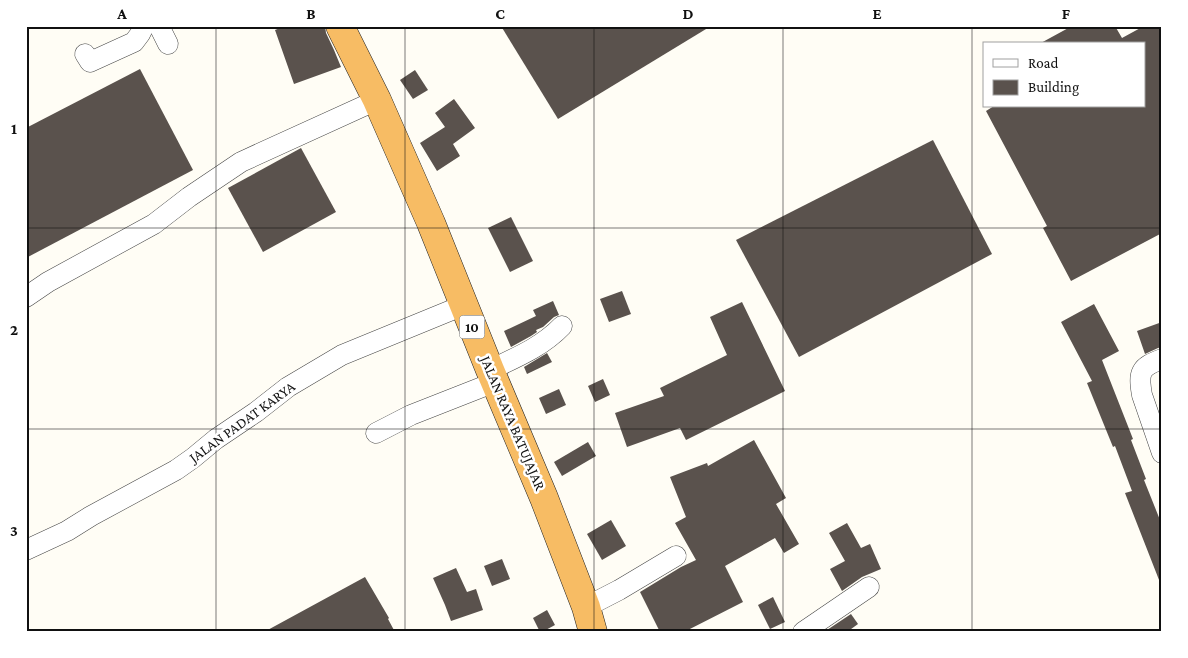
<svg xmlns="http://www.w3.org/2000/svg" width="1188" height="658" font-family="'Crimson Pro',serif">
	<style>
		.building { fill: #5a524d }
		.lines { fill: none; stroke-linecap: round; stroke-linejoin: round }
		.minor-casing { stroke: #444; stroke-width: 21 }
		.trunk-casing { stroke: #222; stroke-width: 29 }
		.minor { stroke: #fff; stroke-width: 20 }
		.trunk { stroke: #f7bc64; stroke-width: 28 }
		.grid { fill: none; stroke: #111; stroke-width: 1; stroke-opacity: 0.55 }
		.labels { text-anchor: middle; stroke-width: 5; stroke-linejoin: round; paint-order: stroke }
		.shield { fill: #fff; stroke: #585858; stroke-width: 1 }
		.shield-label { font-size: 14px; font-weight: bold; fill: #111 }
		.street-label { font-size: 15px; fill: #111; stroke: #fff }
		.neatline { fill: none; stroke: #111; stroke-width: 2 }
		.grid-label { font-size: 16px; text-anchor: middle; font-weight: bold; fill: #111 }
	</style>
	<rect width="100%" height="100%" fill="#fffdf5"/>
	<g class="building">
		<polygon points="285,26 325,26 326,33 334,50 341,67 294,84 275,30"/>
		<polygon points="501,26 711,26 558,119"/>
		<polygon points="1072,26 1115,26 1122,38 1144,26 1162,26 1162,233 1071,281 1043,228 1047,226 986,111 994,106 1144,106 1144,44 1039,44"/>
		<polygon points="140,69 193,170 26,258 26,128"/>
		<polygon points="415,70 428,90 413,99 400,80"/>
		<polygon points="454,99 475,128 453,144 460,156 437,171 420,143 445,127 435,113"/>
		<polygon points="933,140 992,254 799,357 736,240"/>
		<polygon points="301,148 336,212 263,252 228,188"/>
		<polygon points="511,217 533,261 510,272 488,228"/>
		<polygon points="622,291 631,314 609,322 600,299"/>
		<polygon points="553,301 559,315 554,317 543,327 536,330 537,332 531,336 511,347 504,331 536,316 533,310"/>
		<polygon points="742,302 785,391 686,440 680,428 627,447 615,413 664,396 660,388 727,355 710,317"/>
		<polygon points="1094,304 1119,351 1102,360 1133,439 1131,440 1146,479 1144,480 1162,525 1162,585 1161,585 1125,493 1132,491 1115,446 1113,447 1087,383 1092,381 1061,322"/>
		<polygon points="1162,322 1162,347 1158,348 1145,354 1137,331"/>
		<polygon points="547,353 552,362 527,374 524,367"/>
		<polygon points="603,379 610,395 595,402 588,386"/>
		<polygon points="559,389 566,405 546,414 539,398"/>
		<polygon points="754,440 786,498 776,504 799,544 784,553 775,538 725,566 743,602 684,632 660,632 640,592 681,567 696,560 675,523 686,517 670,477 707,463 708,466"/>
		<polygon points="588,442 596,456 562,476 554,462"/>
		<polygon points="611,520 626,546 602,560 587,534"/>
		<polygon points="847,523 861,548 870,544 881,569 862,577 842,591 830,569 845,561 829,533"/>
		<polygon points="502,559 510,579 492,586 484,566"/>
		<polygon points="456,568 467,592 476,589 483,610 451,621 445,605 433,578"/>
		<polygon points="365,577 389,618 388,619 395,632 264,632"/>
		<polygon points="773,597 785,622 770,629 758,605"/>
		<polygon points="547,610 555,625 542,632 540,632 533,618"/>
		<polygon points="851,614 858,624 847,632 824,632"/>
	</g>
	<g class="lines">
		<g class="minor-casing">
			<g id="minor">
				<polyline points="159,26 168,44"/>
				<polyline points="85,54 90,62 134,42 140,34 144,26"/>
				<polyline points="26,297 48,282 154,224 189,197 241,162 377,100"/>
				<path d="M1162 359C1140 367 1138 372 1142 395L1162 453"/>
				<path d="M490 370C515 358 542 347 562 326"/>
				<polyline points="376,433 411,415 495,382"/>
				<polyline points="26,550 67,531 91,516 176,470 193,458 216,439 256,412 288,387 342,355 464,305"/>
				<polyline points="586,607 619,590 676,556"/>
				<polyline points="803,632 869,587"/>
			</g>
		</g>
		<g class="trunk-casing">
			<polyline id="trunk" points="340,26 377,100 431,223 490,370 544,498 586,607 593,632"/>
		</g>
		<use href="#minor" class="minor"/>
		<use href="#trunk" class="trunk"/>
	</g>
	<path class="grid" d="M216 26V632M405 26V632M594 26V632M783 26V632M972 26V632M26 228H1162M26 429H1162"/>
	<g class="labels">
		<rect class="shield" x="459.5" y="315.5" width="25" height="23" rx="4"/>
		<g class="shield-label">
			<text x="472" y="332">10</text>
		</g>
		<g class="street-label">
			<text transform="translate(242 422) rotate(-36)" y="5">JALAN PADAT KARYA</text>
			<text transform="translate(513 423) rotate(67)" y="5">JALAN RAYA BATUJAJAR</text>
		</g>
	</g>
	<rect width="1188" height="658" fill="none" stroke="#ffffff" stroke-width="55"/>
	<rect x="983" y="42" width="162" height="65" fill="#ffffff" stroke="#a0a0a0"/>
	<rect x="993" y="59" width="25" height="8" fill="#ffffff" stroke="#a0a0a0"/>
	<text x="1028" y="68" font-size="15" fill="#111111">Road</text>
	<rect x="993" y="80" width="25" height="15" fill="#5a524d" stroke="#a0a0a0"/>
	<text x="1028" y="92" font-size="15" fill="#111111">Building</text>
	<rect x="28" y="28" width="1132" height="602" class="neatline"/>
	<g class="grid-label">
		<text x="122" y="19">A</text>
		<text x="311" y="19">B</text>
		<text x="500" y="19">C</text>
		<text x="688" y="19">D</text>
		<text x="877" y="19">E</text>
		<text x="1066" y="19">F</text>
		<text x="14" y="134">1</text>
		<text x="14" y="335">2</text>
		<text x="14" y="536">3</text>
	</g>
</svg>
